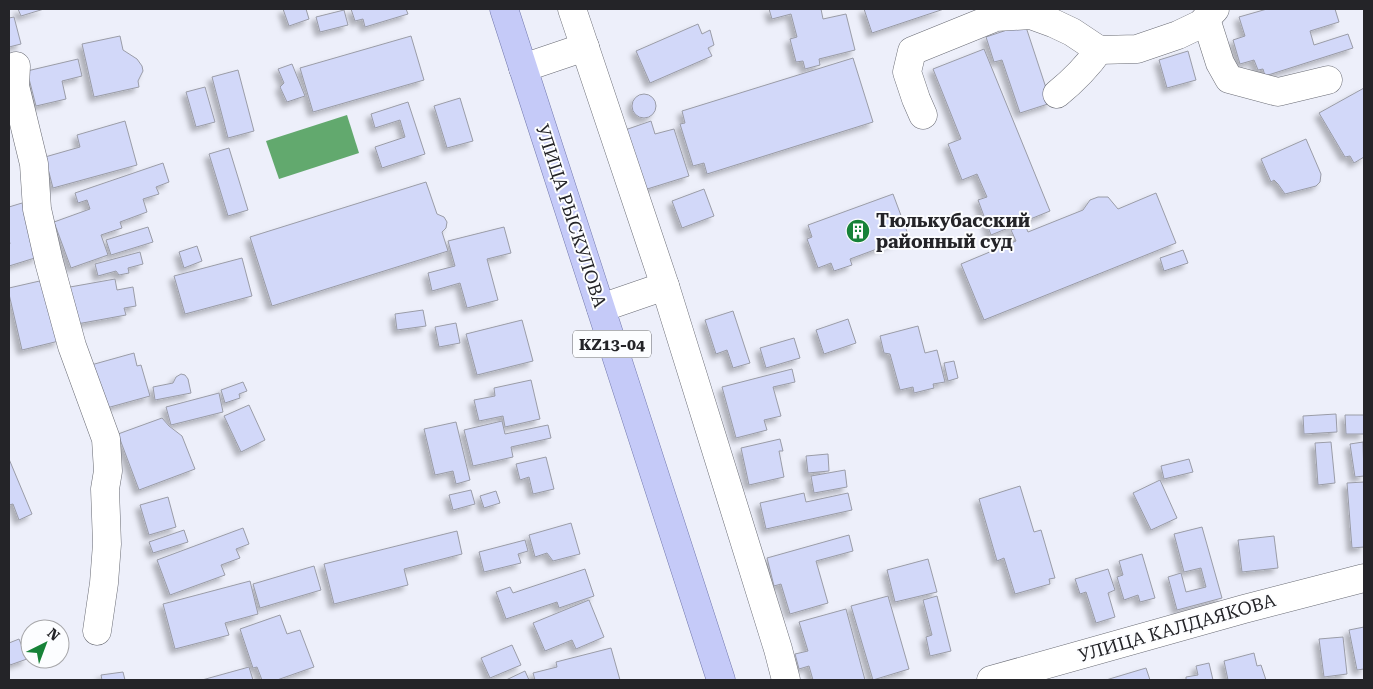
<svg xmlns="http://www.w3.org/2000/svg" width="1373" height="689" font-family="'Roboto Serif',serif">
	<style>
		.water { fill: #62a96e }
		.building { fill: #d2d8f9; stroke: #9a9ca7; filter: url(#shadow) }
		.lines { fill: none; stroke-linecap: round; stroke-linejoin: round }
		.minor-casing { stroke: #696b74; stroke-width: 29 }
		.major-casing { stroke: #7379ad; stroke-width: 29 }
		.minor { stroke: #fff; stroke-width: 28 }
		.major { stroke: #c5caf8; stroke-width: 28 }
		.labels { text-anchor: middle; stroke-width: 4; stroke-linejoin: round; paint-order: stroke }
		.shield { fill: #fcfdff; stroke: #656568; stroke-width: 1 }
		.shield-label { font-size: 16px; font-weight: bold; fill: #242428 }
		.street-label { font-size: 18px; fill: #242428; stroke: #fcfdff }
		.poi-label { font-size: 18px; font-weight: bold; fill: #242428; stroke: #fcfdff; text-anchor: start }
	</style>
	<defs>
		<filter id="shadow"><feDropShadow dx="-4.5" dy="4.5" stdDeviation="2.5" flood-color="#0004"/></filter>
	</defs>
	<rect width="100%" height="100%" fill="#edeffa"/>
	<polygon class="water" points="347,115 359,153 279,179 266,141"/>
	<g class="building">
		<polygon points="18,9 44,9 21,16"/>
		<polygon points="283,9 306,9 309,19 289,26"/>
		<polygon points="351,9 406,9 408,14 365,27 363,19 355,21"/>
		<polygon points="769,9 821,9 823,19 846,14 855,50 819,59 820,65 805,69 803,61 796,62 790,39 797,37 791,14 772,19"/>
		<polygon points="864,9 944,9 872,33"/>
		<polygon points="1267,9 1335,9 1339,22 1310,31 1314,45 1348,34 1353,48 1265,76 1263,69 1258,70 1254,60 1240,64 1233,40 1245,36 1239,17"/>
		<polygon points="344,10 348,25 320,32 316,17"/>
		<polygon points="14,17 21,44 9,47 9,18"/>
		<polygon points="698,24 702,34 710,30 714,45 708,48 712,56 650,83 636,51"/>
		<polygon points="1025,24 1051,103 1020,113 1002,60 994,62 986,37"/>
		<polygon points="120,36 123,50 137,59 142,66 143,71 138,81 139,87 94,97 82,44"/>
		<polygon points="411,36 424,80 313,112 300,68"/>
		<polygon points="984,49 1050,211 991,235 978,200 987,197 977,174 962,180 948,144 961,139 933,69"/>
		<polygon points="1188,51 1196,80 1167,88 1159,60"/>
		<polygon points="853,58 873,122 707,174 704,163 693,166 680,124 685,123 682,111"/>
		<polygon points="78,59 82,76 62,81 66,99 36,106 27,71"/>
		<polygon points="292,64 305,96 287,102 280,87 284,83 278,69"/>
		<polygon points="238,70 254,131 228,138 212,77"/>
		<polygon points="205,87 215,122 196,127 186,92"/>
		<polygon points="1364,88 1364,157 1354,163 1350,156 1345,157 1319,113"/>
		<circle cx="644" cy="106" r="12"/>
		<polygon points="460,98 473,141 447,148 434,106"/>
		<polygon points="408,102 425,154 382,168 375,147 405,137 400,120 375,128 371,114"/>
		<polygon points="125,121 137,165 53,188 45,157 80,147 77,135"/>
		<polygon points="651,121 655,134 674,129 689,176 644,190 625,130"/>
		<polygon points="1306,139 1321,174 1320,182 1316,186 1285,194 1278,184 1274,180 1271,182 1261,159"/>
		<polygon points="229,148 248,210 228,216 209,154"/>
		<polygon points="163,163 169,182 156,187 159,194 143,199 147,212 120,222 122,228 101,235 108,255 71,268 54,222 90,209 87,200 78,203 75,193"/>
		<polygon points="426,182 437,214 444,217 447,222 446,228 442,232 448,251 272,306 250,237"/>
		<polygon points="704,189 714,216 682,228 672,201"/>
		<polygon points="1156,193 1176,243 984,320 961,264 1016,241 1011,230 1025,225 1028,232 1083,210 1090,200 1098,197 1108,197 1118,209"/>
		<polygon points="893,194 909,237 850,259 852,265 834,271 831,263 818,268 807,239 812,237 808,225"/>
		<polygon points="22,203 38,257 9,266 9,244 10,244 9,239 9,207"/>
		<polygon points="148,227 153,242 111,255 106,240"/>
		<polygon points="504,227 511,253 487,259 498,300 467,308 460,283 432,291 428,273 455,266 448,241"/>
		<polygon points="197,246 202,261 184,268 179,252"/>
		<polygon points="1183,250 1188,263 1164,271 1160,258"/>
		<polygon points="140,252 143,264 128,268 129,273 119,275 116,271 98,276 95,264"/>
		<polygon points="242,258 252,296 185,314 174,276"/>
		<polygon points="115,279 117,290 133,287 136,306 124,308 126,315 77,324 70,287"/>
		<polygon points="44,280 59,341 22,350 9,294 9,288"/>
		<polygon points="423,310 426,326 397,330 395,314"/>
		<polygon points="733,311 750,363 733,368 727,350 716,354 705,320"/>
		<polygon points="848,319 856,343 824,354 816,330"/>
		<polygon points="522,320 533,361 477,375 466,334"/>
		<polygon points="456,323 460,343 439,347 435,327"/>
		<polygon points="918,326 925,353 937,350 945,382 933,384 934,388 914,393 913,387 900,390 890,354 884,353 880,336"/>
		<polygon points="794,338 800,358 766,368 760,348"/>
		<polygon points="134,353 137,366 141,365 150,396 103,409 91,365"/>
		<polygon points="954,361 958,378 948,381 944,363"/>
		<polygon points="792,369 795,382 773,387 781,416 764,420 767,430 736,438 722,387"/>
		<polygon points="181,374 185,375 188,379 191,393 155,400 153,387 173,383 176,377"/>
		<polygon points="531,380 540,419 505,427 503,416 479,421 474,400 495,396 494,388"/>
		<polygon points="243,382 247,391 239,394 240,398 225,403 221,390"/>
		<polygon points="219,393 223,412 171,425 166,407"/>
		<polygon points="249,405 265,440 241,452 224,416"/>
		<polygon points="1336,414 1337,432 1304,434 1303,416"/>
		<polygon points="1345,415 1364,415 1364,434 1346,434"/>
		<polygon points="162,418 169,426 182,436 195,469 139,490 118,434"/>
		<polygon points="502,421 505,434 548,425 551,438 511,447 513,457 473,466 464,430"/>
		<polygon points="456,422 470,480 456,484 453,471 435,475 424,429"/>
		<polygon points="780,439 783,451 779,451 784,477 749,485 741,448"/>
		<polygon points="1331,442 1335,483 1318,485 1315,443"/>
		<polygon points="1363,442 1364,476 1355,477 1350,444"/>
		<polygon points="828,454 829,471 808,473 806,456"/>
		<polygon points="546,457 554,489 533,494 529,477 520,480 516,464"/>
		<polygon points="9,459 32,514 19,520 13,504 9,505"/>
		<polygon points="1189,459 1193,472 1164,479 1161,466"/>
		<polygon points="845,470 847,487 814,493 811,476"/>
		<polygon points="1160,480 1177,518 1151,530 1133,493"/>
		<polygon points="1364,482 1364,547 1352,548 1347,483"/>
		<polygon points="1020,486 1034,532 1041,530 1055,578 1049,579 1050,584 1015,594 1004,558 997,561 979,499"/>
		<polygon points="471,490 475,504 453,510 449,495"/>
		<polygon points="496,491 500,503 484,508 480,496"/>
		<polygon points="804,493 806,502 848,493 852,510 766,529 760,503"/>
		<polygon points="168,497 176,527 149,535 140,505"/>
		<polygon points="571,523 580,554 553,561 547,553 535,557 529,535"/>
		<polygon points="1202,527 1222,598 1177,610 1168,577 1181,573 1186,592 1206,587 1201,568 1184,572 1174,534"/>
		<polygon points="243,528 249,544 236,549 240,558 221,565 225,575 170,595 157,560"/>
		<polygon points="184,530 188,542 153,553 149,542"/>
		<polygon points="457,531 462,554 404,569 408,585 334,604 324,564"/>
		<polygon points="849,535 853,551 816,561 828,603 790,614 781,584 774,586 767,558"/>
		<polygon points="1274,536 1278,568 1242,572 1238,540"/>
		<polygon points="525,540 528,551 518,554 521,563 484,572 479,552"/>
		<polygon points="1142,554 1155,598 1140,602 1138,595 1124,600 1117,577 1123,575 1119,561"/>
		<polygon points="928,559 937,592 895,602 887,570"/>
		<polygon points="314,566 321,590 260,608 253,584"/>
		<polygon points="585,569 594,596 559,608 557,602 506,619 496,592 510,587 513,593"/>
		<polygon points="1108,569 1115,590 1108,593 1115,617 1096,623 1086,592 1080,594 1075,579"/>
		<polygon points="250,581 258,614 225,623 229,635 175,649 163,604"/>
		<polygon points="888,596 909,669 873,680 851,606"/>
		<polygon points="937,596 951,651 930,656 926,637 932,635 923,600"/>
		<polygon points="589,600 604,637 576,649 572,640 545,651 533,623"/>
		<polygon points="846,609 865,680 813,680 809,666 799,669 795,654 808,651 799,622"/>
		<polygon points="280,615 287,634 300,630 314,667 277,680 262,680 257,667 253,668 240,629"/>
		<polygon points="1364,627 1364,669 1357,670 1349,630"/>
		<polygon points="1343,637 1347,674 1324,677 1319,639"/>
		<polygon points="19,639 27,659 10,665 9,661 9,643"/>
		<polygon points="512,645 521,665 490,678 481,658"/>
		<polygon points="611,648 620,680 535,680 533,673 557,667 556,662"/>
		<polygon points="1254,653 1257,666 1261,665 1266,680 1228,680 1224,661"/>
		<polygon points="1209,663 1213,680 1186,680 1186,677 1198,675 1196,666"/>
		<polygon points="249,667 253,680 202,680"/>
		<polygon points="1146,668 1150,680 1106,680"/>
		<polygon points="525,671 529,680 506,680"/>
		<polygon points="123,672 125,680 102,680 101,675"/>
	</g>
	<g class="lines">
		<g class="minor-casing">
			<g id="minor">
				<polyline points="572,9 665,286 778,649 786,680"/>
				<polyline points="1206,19 1220,63 1229,79 1278,92 1328,80"/>
				<polyline points="16,66 15,86 34,164 37,209 49,262 72,346 106,439 108,471 105,489 107,544 104,583 97,631"/>
				<polyline points="523,68 585,47"/>
				<path d="M1057 94C1073 81 1087 67 1099 50"/>
				<polyline points="923,115 916,99 907,72 912,51 996,17 1031,15 1053,23 1072,32 1099,50 1137,49 1178,35 1201,24 1215,9"/>
				<polyline points="601,308 665,286"/>
				<polyline points="991,680 1244,609 1364,578"/>
			</g>
		</g>
		<g class="major-casing">
			<polyline id="major" points="504,9 721,680"/>
		</g>
		<use href="#minor" class="minor"/>
		<use href="#major" class="major"/>
	</g>
	<defs>
		<g id="building-disc" transform="scale(1.25)"><circle r="9.5" fill="#178238" stroke="#fcfdff"/><path d="M-4-6H4V6H1V3H-1V6H-4ZM-2.5-4.3h1.7v1.8h-1.7ZM.8-4.3h1.7v1.8H.8ZM-2.5-1h1.7V.8h-1.7ZM.8-1h1.7V.8H.8Z" fill="#fff"/></g>
	</defs>
	<g fill-rule="evenodd">
		<use href="#building-disc" x="858" y="231"/>
	</g>
	<g class="labels">
		<rect class="shield" x="573" y="330.5" width="78" height="27" rx="4"/>
		<g class="shield-label">
			<text x="612" y="350">KZ13-04</text>
		</g>
		<g class="street-label">
			<text transform="translate(571 216) rotate(72)" y="6">УЛИЦА РЫСКУЛОВА</text>
			<text transform="translate(1177 628) rotate(-16)" y="6">УЛИЦА КАЛДАЯКОВА</text>
		</g>
		<g class="poi-label">
			<text x="876" y="227">Тюлькубасский<tspan x="876" dy="21">районный суд</tspan></text>
		</g>
	</g>
	<rect width="1373" height="689" fill="none" stroke="#242428" stroke-width="20"/>
	<g transform="translate(45 644) rotate(42)"><circle r="24" fill="#fcfdff" stroke="#a6a6a9"/>
	<path d="M0-4L9 19L0 12L-9 19Z" fill="#178238"/>
	<text y="-8" font-size="14" font-weight="bold" text-anchor="middle" fill="#242428">N</text>
	</g>
</svg>
